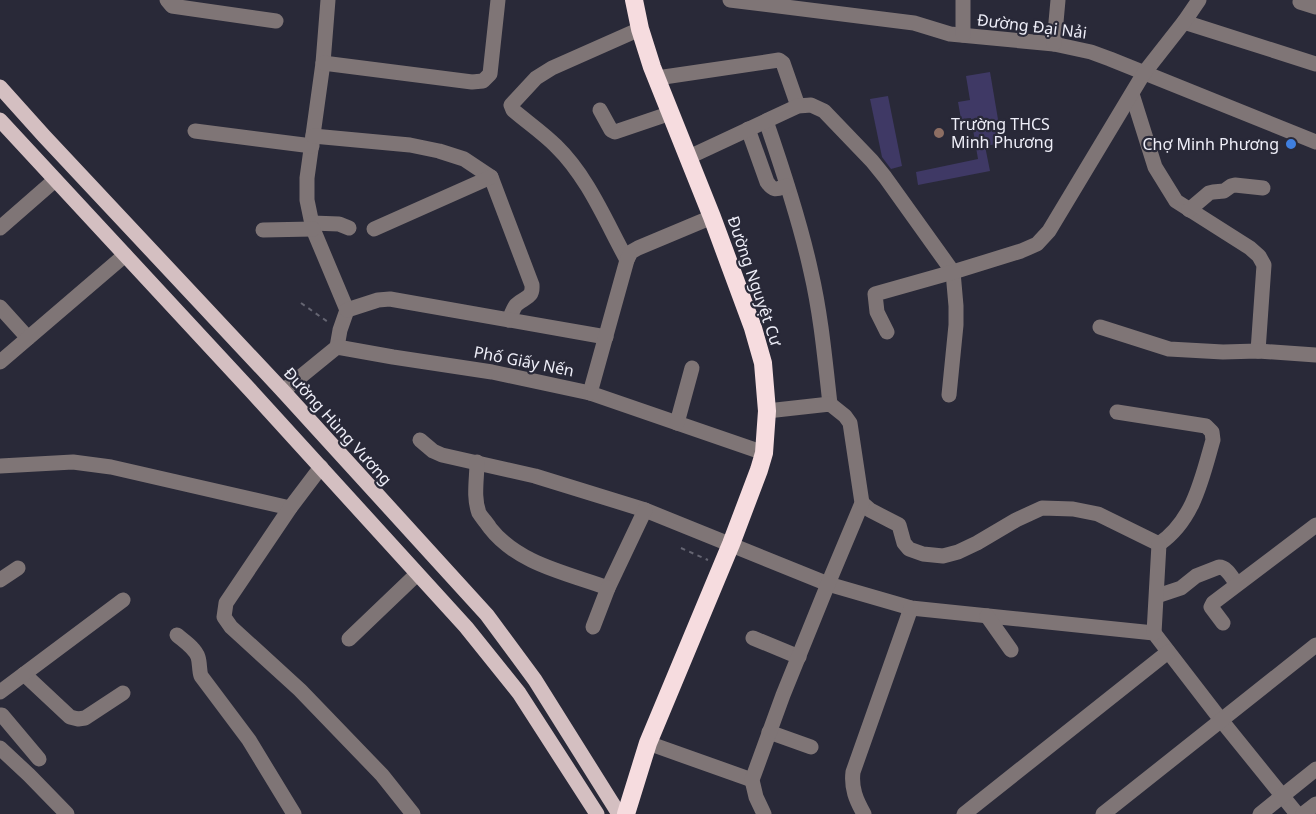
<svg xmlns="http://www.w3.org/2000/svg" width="1316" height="814" font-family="'Noto Sans',sans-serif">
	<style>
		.building { fill: #3f3965 }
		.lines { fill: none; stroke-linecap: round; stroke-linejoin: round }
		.path { stroke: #656572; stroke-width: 2; stroke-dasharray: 4.5 4.5; stroke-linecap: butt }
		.minor { stroke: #7f7576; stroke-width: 15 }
		.major { stroke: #d4bfc1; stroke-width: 15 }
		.highway { stroke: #f6dcdf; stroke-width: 18 }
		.education-dot { fill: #8d6e63; stroke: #292938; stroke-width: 2 }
		.shop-dot { fill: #3f7fe0; stroke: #292938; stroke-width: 2 }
		.labels { text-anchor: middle; stroke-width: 4.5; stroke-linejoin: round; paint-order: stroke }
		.street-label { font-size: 16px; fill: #eeeef8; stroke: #292938 }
		.poi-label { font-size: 16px; fill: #eeeef8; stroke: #292938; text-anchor: start }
	</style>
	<rect width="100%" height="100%" fill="#292938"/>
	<g class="building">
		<polygon points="990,72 1002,143 985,146 990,171 918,185 916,172 978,159 971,118 961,119 958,102 970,100 966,76"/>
		<polygon points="888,96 902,166 891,169 882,157 870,99"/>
	</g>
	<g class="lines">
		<g class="path">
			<polyline points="301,303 328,322"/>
			<polyline points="681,548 708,560"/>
		</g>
		<g class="minor">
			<polyline points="167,0 172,6 276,21"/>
			<polyline points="328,0 323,63 307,178 307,200 313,229 347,310 340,330 337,347"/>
			<polyline points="730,0 914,23 950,34 1054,44 1091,52 1110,59 1316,142"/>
			<polyline points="1301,0 1300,2 1316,7"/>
			<polyline points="1184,22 1316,64"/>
			<polyline points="963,35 963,0"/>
			<polyline points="1054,44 1058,0"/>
			<polyline points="323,63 472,82 483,81 490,74 498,0"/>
			<polyline points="657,78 779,60 783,63 798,106"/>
			<polyline points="1132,94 1155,167 1176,201 1250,248 1259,256 1264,265 1258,351"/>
			<polyline points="600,110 611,130 615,132 671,113"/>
			<path d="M766 121C783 170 800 221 811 272 821 315 825 360 830 404"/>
			<path d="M748 129 767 182C774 192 777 189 787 186"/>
			<polyline points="195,131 312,146"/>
			<path d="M313 136 410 145 439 151 464 159 491 177 532 285C533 299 524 297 516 305 513 309 511 315 509 320"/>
			<polyline points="689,157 798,106 811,105 824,111 872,161 885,177 953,272 956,306 956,325 949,395"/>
			<polyline points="1189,210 1209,193 1213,192 1224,191 1231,186 1235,185 1263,188"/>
			<polyline points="312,223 339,224 349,228"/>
			<polyline points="0,228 55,180"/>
			<polyline points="374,229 491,177"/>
			<polyline points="263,230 313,229"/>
			<path d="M627 260C606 222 588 177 556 146 543 133 527 122 513 110L511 105 536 78 552 68 640 29"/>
			<polyline points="0,307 28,338"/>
			<polyline points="347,310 378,300 390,299 606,337"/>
			<polyline points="1100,327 1169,349 1223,352 1258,351 1316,355"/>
			<polyline points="887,332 877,312 875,294 953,272 1021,251 1037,244 1049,231 1144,73 1184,22 1199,0"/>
			<polyline points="0,362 125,255"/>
			<polyline points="283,391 337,347 393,357 492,372 590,393 764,453"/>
			<polyline points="590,393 627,260 631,252 638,248 712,217"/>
			<path d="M1117 412 1206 426 1212 432 1213 440C1202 478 1194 520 1159 544"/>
			<polyline points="677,423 692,368"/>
			<polyline points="420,440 433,451 442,455 535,476 645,510 828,584 911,608 1154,633 1221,720 1297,814"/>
			<path d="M477 462C477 479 473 497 479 513 482 518 487 523 490 528 518 564 567 573 608 588L645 510"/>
			<polyline points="0,466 73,462 111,467 290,508"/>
			<polyline points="321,467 290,508 226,603 224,617 231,627 300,690 382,775 413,814"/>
			<polyline points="862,503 870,510 899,525 904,543 909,549 923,554 943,556 958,552 977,543 1016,520 1042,508 1073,509 1098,514 1159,544"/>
			<polyline points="0,580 18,568"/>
			<path d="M1157 596 1181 588 1196 576 1219 567C1227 567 1232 578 1237 584"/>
			<polyline points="987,616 1011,650"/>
			<polyline points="1223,623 1211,607 1213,603 1316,525"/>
			<polyline points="593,627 608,588"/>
			<polyline points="1154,633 1159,544"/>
			<path d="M177 635C184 641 195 648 198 657 200 663 199 670 201 676L249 740 294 814"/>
			<polyline points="753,638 799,657"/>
			<polyline points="349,639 417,574"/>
			<polyline points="24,674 70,717 78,719 85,718 123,693"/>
			<polyline points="0,692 123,600"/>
			<polyline points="0,715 2,715 39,759"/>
			<polyline points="769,732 811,747"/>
			<polyline points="648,743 752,780"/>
			<polyline points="0,748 29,775 67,814"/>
			<polyline points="764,814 756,797 752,780 783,695 828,584 862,503 850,423 845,416 830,404 767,411"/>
			<path d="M864 814C856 800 851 788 853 772L911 608"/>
			<polyline points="964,814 1168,652"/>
			<polyline points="1103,814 1316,645"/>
			<polyline points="1260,814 1316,769"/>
			<polyline points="1303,814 1316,804"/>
		</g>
		<g class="major">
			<polyline points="0,87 44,136 283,391 487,615 535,680 619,814"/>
			<polyline points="0,120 252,392 466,627 519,693 597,814"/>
		</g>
		<polyline class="highway" points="626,814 648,743 731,544 759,470 764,453 767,411 763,363 753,328 712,217 652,67 640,29 634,0"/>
	</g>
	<circle class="education-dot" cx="939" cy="133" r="6"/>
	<circle class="shop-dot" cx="1291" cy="144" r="6"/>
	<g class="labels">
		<g class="street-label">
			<text transform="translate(1032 26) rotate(7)" y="6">Đường Đại Nải</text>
			<text transform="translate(755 281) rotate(71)" y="6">Đường Nguyệt Cư</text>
			<text transform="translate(524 361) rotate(11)" y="6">Phố Giấy Nến</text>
			<text transform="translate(338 426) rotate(48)" y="6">Đường Hùng Vương</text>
		</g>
		<g class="poi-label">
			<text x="951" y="130">Trường THCS<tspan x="951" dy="18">Minh Phương</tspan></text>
			<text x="1279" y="150" text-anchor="end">Chợ Minh Phương</text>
		</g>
	</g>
</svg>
